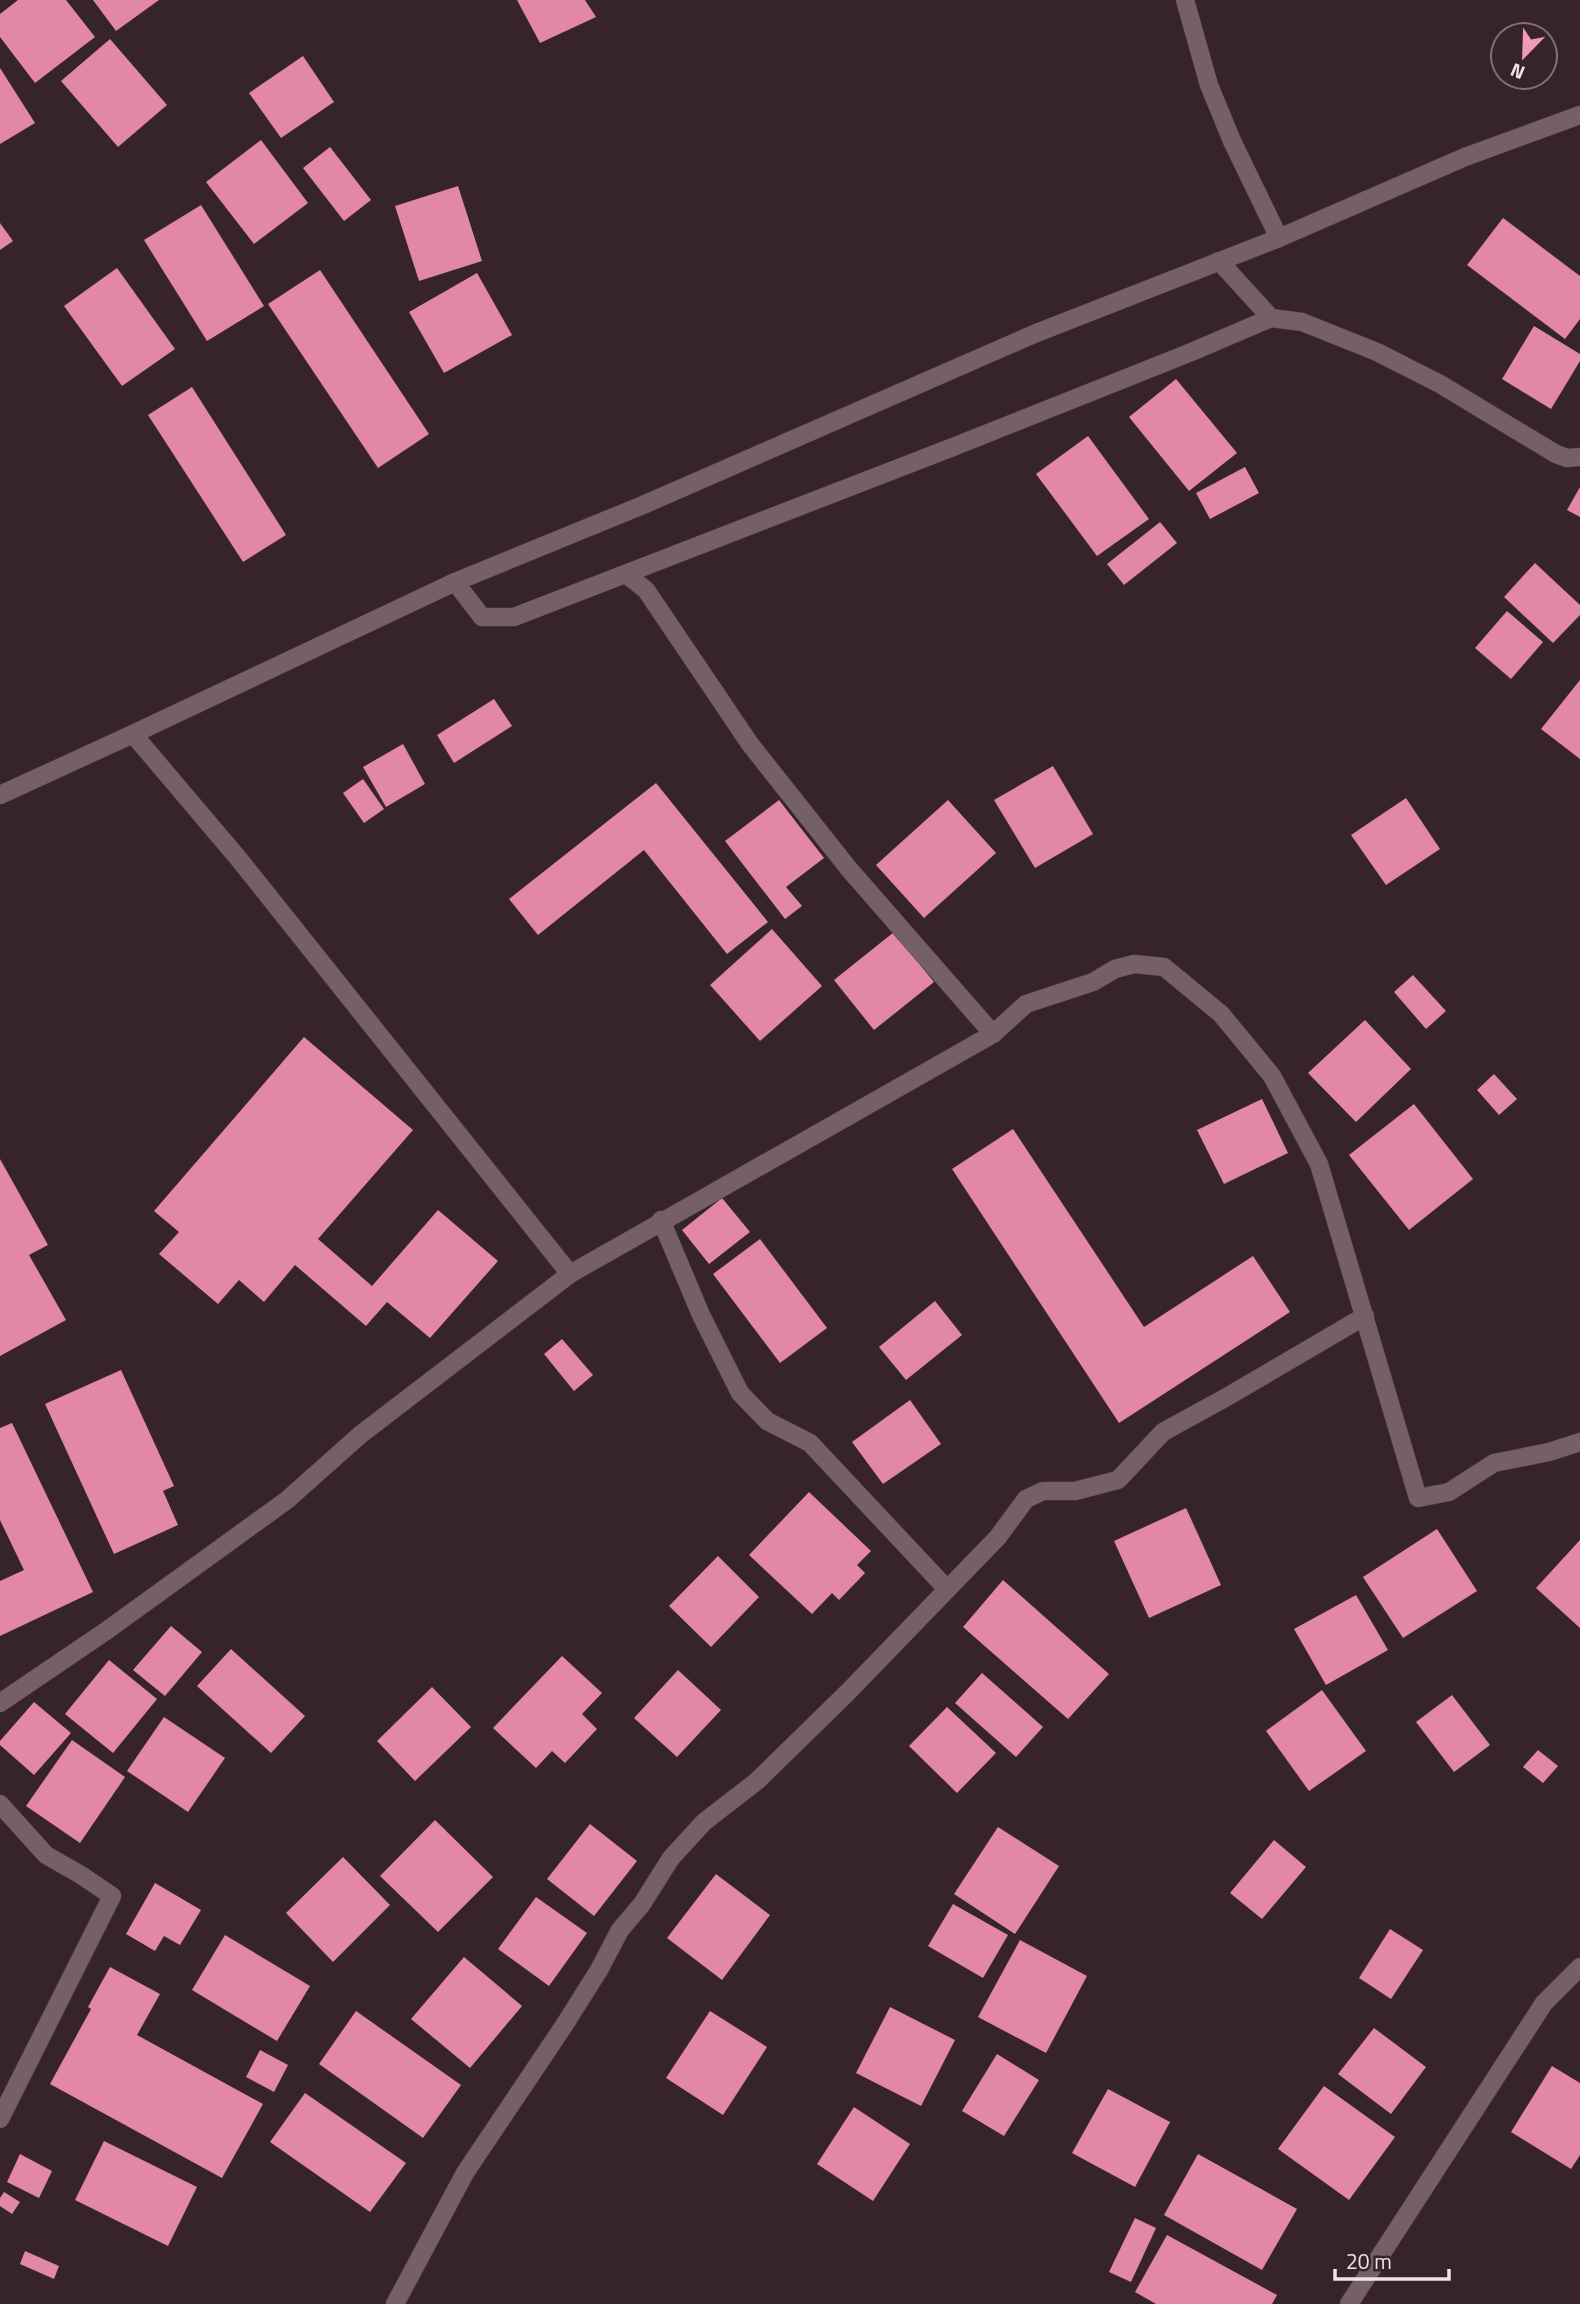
<svg xmlns="http://www.w3.org/2000/svg" width="1580" height="2304" font-family="'Titillium Web',sans-serif">
	<style>
		.building { fill: #e387a9 }
		.lines { fill: none; stroke-linecap: round; stroke-linejoin: round }
		.minor-casing { stroke: #504146; stroke-width: 19 }
		.minor { stroke: #766067; stroke-width: 18 }
	</style>
	<rect width="100%" height="100%" fill="#36242a"/>
	<g class="building">
		<polygon points="18,0 66,0 95,37 35,83 0,37 0,14"/>
		<polygon points="93,0 159,0 116,31"/>
		<polygon points="517,0 585,0 596,17 540,43"/>
		<polygon points="110,39 167,105 118,147 61,81"/>
		<polygon points="303,56 334,102 281,138 249,93"/>
		<polygon points="0,68 35,123 0,144"/>
		<polygon points="261,140 308,203 254,244 206,182"/>
		<polygon points="330,147 371,200 344,221 303,168"/>
		<polygon points="458,186 482,261 419,281 395,206"/>
		<polygon points="201,205 264,306 207,341 144,240"/>
		<polygon points="1503,218 1580,276 1580,319 1565,339 1467,265"/>
		<polygon points="0,223 13,241 0,250"/>
		<polygon points="117,268 175,349 122,386 64,306"/>
		<polygon points="320,270 429,434 378,468 268,304"/>
		<polygon points="477,273 512,335 444,373 409,312"/>
		<polygon points="1534,326 1580,354 1580,361 1551,409 1502,379"/>
		<polygon points="1176,379 1237,453 1189,491 1129,417"/>
		<polygon points="192,387 286,535 243,562 148,415"/>
		<polygon points="1088,436 1149,519 1097,556 1036,474"/>
		<polygon points="1245,467 1259,493 1210,519 1196,493"/>
		<polygon points="1580,487 1580,517 1567,510"/>
		<polygon points="1160,522 1177,543 1124,585 1107,564"/>
		<polygon points="1535,563 1580,605 1580,615 1553,643 1504,597"/>
		<polygon points="1507,611 1543,642 1511,679 1475,648"/>
		<polygon points="1580,680 1580,759 1541,729"/>
		<polygon points="494,699 512,726 454,763 437,735"/>
		<polygon points="403,744 425,784 386,807 363,767"/>
		<polygon points="1053,766 1093,834 1035,868 994,800"/>
		<polygon points="363,779 384,809 364,823 343,793"/>
		<polygon points="656,783 768,922 727,954 644,850 538,935 509,899"/>
		<polygon points="1406,798 1440,849 1386,885 1351,835"/>
		<polygon points="779,800 824,858 786,887 802,906 785,919 725,841"/>
		<polygon points="948,800 996,853 924,918 876,865"/>
		<polygon points="772,929 822,986 760,1041 710,985"/>
		<polygon points="894,932 934,982 874,1030 834,980"/>
		<polygon points="1413,975 1446,1011 1426,1029 1394,992"/>
		<polygon points="1365,1020 1411,1069 1356,1122 1308,1073"/>
		<polygon points="304,1037 413,1130 318,1239 372,1286 438,1210 498,1261 430,1338 387,1302 366,1326 295,1265 264,1302 239,1280 218,1304 159,1254 179,1232 154,1211"/>
		<polygon points="1494,1074 1517,1099 1499,1115 1477,1090"/>
		<polygon points="1262,1099 1288,1153 1224,1184 1197,1130"/>
		<polygon points="1414,1104 1473,1179 1409,1230 1349,1155"/>
		<polygon points="1013,1129 1144,1327 1253,1256 1290,1312 1119,1423 952,1169"/>
		<polygon points="0,1159 48,1245 29,1255 66,1320 0,1356"/>
		<polygon points="722,1198 750,1232 709,1264 682,1230"/>
		<polygon points="760,1239 827,1328 780,1363 713,1274"/>
		<polygon points="935,1301 962,1335 906,1380 879,1347"/>
		<polygon points="562,1339 593,1375 574,1391 544,1354"/>
		<polygon points="121,1370 174,1486 163,1491 178,1525 114,1554 45,1404"/>
		<polygon points="910,1400 941,1444 883,1484 852,1442"/>
		<polygon points="12,1423 93,1592 0,1636 0,1581 24,1570 0,1520 0,1428"/>
		<polygon points="809,1492 871,1551 857,1565 865,1573 839,1600 832,1593 812,1614 749,1555"/>
		<polygon points="1186,1508 1221,1585 1149,1618 1114,1541"/>
		<polygon points="1437,1529 1477,1591 1403,1638 1363,1577"/>
		<polygon points="1580,1540 1580,1628 1536,1588"/>
		<polygon points="718,1556 759,1597 711,1647 669,1606"/>
		<polygon points="1003,1580 1109,1674 1068,1719 963,1627"/>
		<polygon points="1356,1595 1388,1650 1326,1685 1294,1629"/>
		<polygon points="171,1626 202,1652 165,1696 133,1670"/>
		<polygon points="231,1649 305,1716 271,1753 197,1686"/>
		<polygon points="562,1656 602,1693 582,1714 597,1729 565,1763 552,1751 536,1768 493,1728"/>
		<polygon points="109,1660 157,1699 113,1753 65,1714"/>
		<polygon points="678,1670 721,1710 677,1757 634,1718"/>
		<polygon points="982,1673 1043,1727 1016,1757 955,1703"/>
		<polygon points="432,1687 471,1727 415,1781 377,1741"/>
		<polygon points="1322,1690 1366,1751 1309,1791 1266,1731"/>
		<polygon points="1452,1695 1490,1745 1454,1772 1416,1722"/>
		<polygon points="34,1702 71,1733 34,1775 0,1745 0,1741"/>
		<polygon points="947,1707 996,1753 957,1793 909,1746"/>
		<polygon points="164,1717 225,1758 188,1812 127,1771"/>
		<polygon points="72,1740 125,1777 80,1843 26,1806"/>
		<polygon points="1538,1750 1558,1766 1543,1783 1523,1767"/>
		<polygon points="435,1820 493,1877 438,1932 380,1876"/>
		<polygon points="590,1824 637,1861 594,1916 547,1879"/>
		<polygon points="998,1827 1059,1866 1015,1934 954,1894"/>
		<polygon points="1274,1840 1306,1867 1262,1919 1230,1893"/>
		<polygon points="343,1857 390,1905 333,1962 286,1913"/>
		<polygon points="716,1874 770,1915 722,1980 667,1938"/>
		<polygon points="155,1883 201,1910 180,1945 164,1936 155,1951 126,1934"/>
		<polygon points="536,1897 587,1933 549,1986 498,1949"/>
		<polygon points="953,1904 1008,1935 983,1978 928,1946"/>
		<polygon points="1390,1929 1423,1950 1391,1999 1359,1978"/>
		<polygon points="225,1935 310,1986 277,2041 192,1990"/>
		<polygon points="1020,1940 1087,1976 1046,2053 978,2017"/>
		<polygon points="464,1957 522,2006 470,2068 411,2019"/>
		<polygon points="110,1967 160,1994 137,2035 263,2104 222,2178 50,2084 91,2009 88,2007"/>
		<polygon points="890,2007 955,2040 921,2106 856,2073"/>
		<polygon points="356,2011 461,2085 423,2138 319,2064"/>
		<polygon points="710,2011 767,2047 723,2115 666,2078"/>
		<polygon points="1374,2028 1426,2067 1391,2114 1338,2074"/>
		<polygon points="260,2050 288,2065 274,2092 246,2077"/>
		<polygon points="997,2054 1039,2080 1004,2136 962,2111"/>
		<polygon points="1552,2066 1580,2083 1580,2155 1571,2169 1511,2132"/>
		<polygon points="1324,2086 1395,2137 1349,2200 1278,2149"/>
		<polygon points="1108,2089 1170,2122 1135,2187 1072,2153"/>
		<polygon points="305,2093 406,2163 370,2212 270,2142"/>
		<polygon points="854,2107 910,2144 873,2201 817,2164"/>
		<polygon points="104,2141 197,2187 168,2246 75,2200"/>
		<polygon points="20,2154 52,2171 39,2198 7,2182"/>
		<polygon points="1198,2154 1297,2209 1262,2270 1164,2215"/>
		<polygon points="4,2192 20,2202 12,2214 0,2206 0,2198"/>
		<polygon points="1135,2218 1156,2228 1131,2282 1109,2272"/>
		<polygon points="1167,2235 1277,2295 1272,2304 1156,2304 1135,2292"/>
		<polygon points="25,2251 59,2266 54,2279 20,2264"/>
	</g>
	<g class="lines">
		<g class="minor-casing">
			<g id="minor">
				<polyline points="1185,0 1209,85 1232,141 1279,238"/>
				<polyline points="1219,261 1271,318 1302,322 1377,352 1440,384 1556,454 1567,458 1580,457"/>
				<polyline points="627,575 646,590 750,744 849,869 993,1034"/>
				<polyline points="455,582 482,617 514,617 953,447 1189,353 1271,318"/>
				<polyline points="133,734 238,858 570,1274"/>
				<polyline points="0,795 133,734 455,582 643,505 1034,334 1279,238 1465,157 1580,115"/>
				<polyline points="661,1220 701,1315 740,1393 767,1421 810,1443 947,1589"/>
				<polyline points="0,1703 106,1631 287,1500 360,1435 570,1274 993,1034 1026,1004 1093,982 1115,969 1134,964 1164,967 1221,1014 1272,1076 1319,1164 1418,1498 1449,1492 1494,1463 1549,1452 1580,1442"/>
				<polyline points="0,1804 46,1855 81,1875 112,1896 0,2119"/>
				<polyline points="395,2304 465,2173 565,2024 599,1970 620,1930 642,1904 671,1858 704,1822 757,1781 847,1693 998,1537 1026,1499 1043,1491 1075,1491 1118,1480 1163,1432 1225,1398 1365,1316"/>
				<polyline points="1349,2304 1544,2003 1580,1967"/>
			</g>
		</g>
		<use href="#minor" class="minor"/>
	</g>
	<g transform="translate(1524 56) rotate(203)"><circle r="33" fill="#36242a" stroke="#817176" stroke-width="2"/>
	<path d="M0-5L12 26L0 18L-12 26Z" fill="#ef9ab8"/>
	<text y="-10" font-size="19" font-weight="bold" text-anchor="middle" fill="#f1e4e7">N</text>
	</g>
	<path d="M1335 2269v10h114v-10" fill="none" stroke="#f1e4e7" stroke-width="3.5"/>
	<text x="1346" y="2269" font-size="21" fill="#f1e4e7" stroke="#36242a" stroke-width="5" paint-order="stroke">20 m</text>
</svg>
